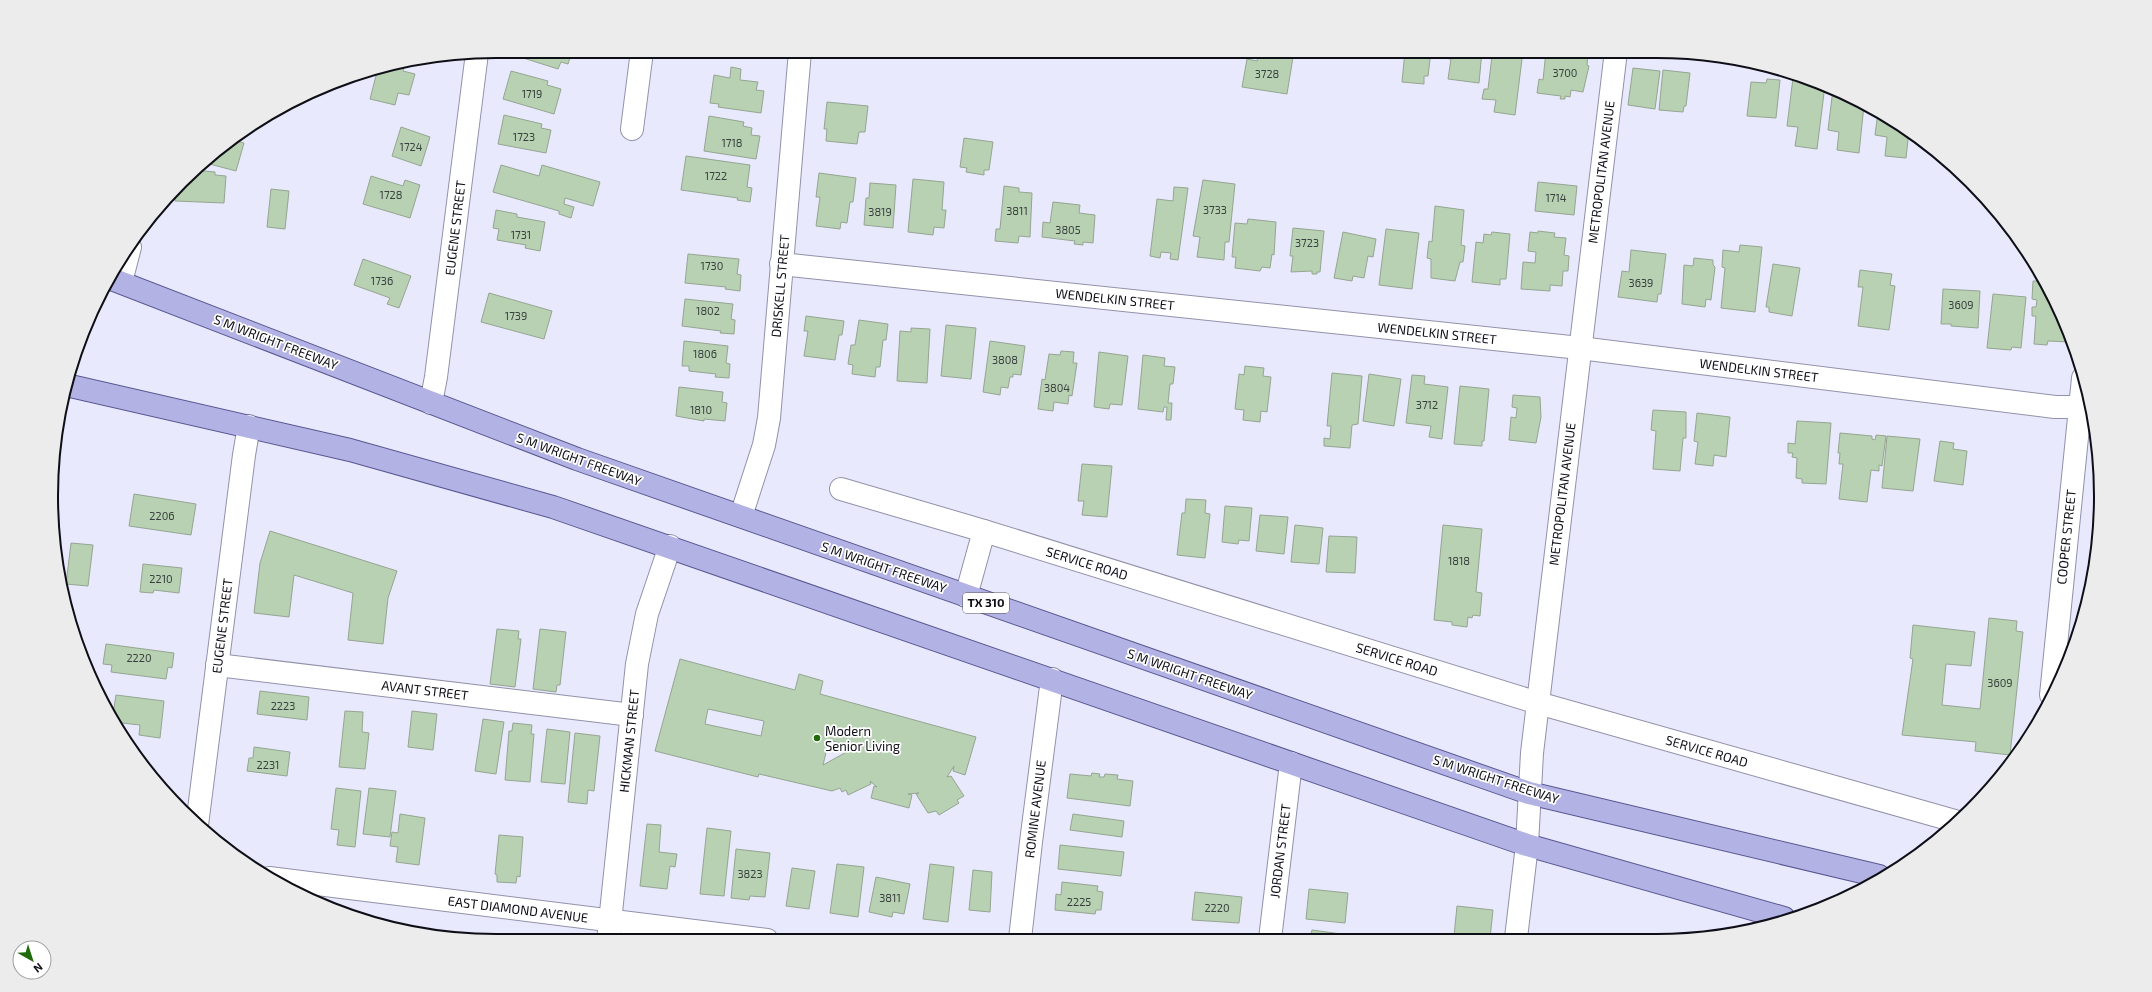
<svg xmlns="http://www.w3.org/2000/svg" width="2152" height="992" font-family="'Exo 2',sans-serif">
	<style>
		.building { fill: #b7d1b2; stroke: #95a591; fill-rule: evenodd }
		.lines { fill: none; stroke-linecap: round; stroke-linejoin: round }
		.minor-casing { stroke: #9192a9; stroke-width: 24 }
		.major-casing { stroke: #595792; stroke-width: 24 }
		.minor { stroke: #fff; stroke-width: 22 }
		.major { stroke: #b3b2e5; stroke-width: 22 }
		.poi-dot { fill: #1f6b0b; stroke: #fff; stroke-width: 1.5 }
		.labels { text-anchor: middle; stroke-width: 3.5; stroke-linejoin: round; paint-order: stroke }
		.number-label { font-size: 11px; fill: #383f3e }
		.shield { fill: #fff; stroke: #56565d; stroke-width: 1 }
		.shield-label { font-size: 12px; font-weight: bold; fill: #0e0e17 }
		.street-label { font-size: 13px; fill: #0e0e17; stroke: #fff }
		.poi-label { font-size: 13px; fill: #0e0e17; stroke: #fff; text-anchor: start }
		.rim { fill: none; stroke: #0e0e17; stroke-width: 2 }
	</style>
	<rect width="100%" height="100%" fill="#e8e9fd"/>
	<g class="building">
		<polygon points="519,51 572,51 568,64 561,62 558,69 517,56"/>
		<polygon points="975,51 999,51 999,54"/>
		<polygon points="1112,51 1138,51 1137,54"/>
		<polygon points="1259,51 1301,51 1294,51 1287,94 1242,87 1247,59 1257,61"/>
		<polygon points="1405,51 1431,51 1428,76 1424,76 1424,84 1402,82"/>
		<polygon points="1444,51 1482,51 1479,83 1448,79 1451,59 1443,58"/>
		<polygon points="1497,51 1523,51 1515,115 1494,112 1496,100 1482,99 1484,89 1488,89 1492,56 1496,57"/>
		<polygon points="1546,51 1588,53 1587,65 1589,66 1583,92 1571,90 1570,97 1565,96 1565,99 1560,99 1561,96 1537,93 1539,79 1543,80"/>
		<polygon points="406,60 403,71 415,74 409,95 398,93 395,105 370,99 378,68"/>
		<polygon points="731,67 741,69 740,80 758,82 756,90 764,91 761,113 718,107 719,104 710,103 714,75 730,78"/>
		<polygon points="1633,68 1660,71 1655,109 1628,105"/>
		<polygon points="1663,70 1690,73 1686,106 1684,106 1683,112 1659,110"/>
		<polygon points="511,71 548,81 547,85 561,89 554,114 503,99"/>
		<polygon points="1793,78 1810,80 1814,81 1814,84 1825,85 1817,149 1795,146 1798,127 1787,126"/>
		<polygon points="1767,79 1780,80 1776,118 1747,116 1751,82 1766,83"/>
		<polygon points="1833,89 1864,105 1859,153 1837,150 1839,132 1828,130"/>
		<polygon points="827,102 868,106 865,132 859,132 857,144 826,141 827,129 824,129"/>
		<polygon points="1878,112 1909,131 1906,158 1885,156 1887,137 1875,135"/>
		<polygon points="504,115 542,124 541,128 551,130 546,153 498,144"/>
		<polygon points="709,116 744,122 743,126 752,128 751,135 760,136 756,159 704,151"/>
		<polygon points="401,127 430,137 421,166 392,156"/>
		<polygon points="964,138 993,142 989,170 984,170 984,175 966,172 967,168 960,167"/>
		<polygon points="233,140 244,143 236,171 202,162"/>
		<polygon points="686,156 750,165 747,187 752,188 750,202 737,200 738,198 681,190"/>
		<polygon points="501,165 539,176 542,165 600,182 593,206 565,198 564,204 574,207 571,218 559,214 559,211 493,192"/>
		<polygon points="194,170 215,172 215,175 226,176 224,203 175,201 176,188"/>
		<polygon points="819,173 856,178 853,202 850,202 847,223 841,222 840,229 816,226 820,197 816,197"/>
		<polygon points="371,176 403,186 405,180 420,185 410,218 363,204"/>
		<polygon points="913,179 944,182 942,210 946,210 944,228 934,227 933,235 908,232"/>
		<polygon points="1203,180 1235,184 1229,242 1225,242 1224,260 1197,257 1200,237 1193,236"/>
		<polygon points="1538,182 1577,186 1574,215 1535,211"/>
		<polygon points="870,183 896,185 893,228 864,225 866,198 869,198"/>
		<polygon points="1004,186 1019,188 1019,192 1032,193 1030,237 1019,236 1018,243 995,241 996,229 1000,229"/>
		<polygon points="1174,187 1188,188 1178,260 1170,259 1171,253 1161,252 1160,258 1150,256 1157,199 1173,201"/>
		<polygon points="271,189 289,191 285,229 267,227"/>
		<polygon points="1053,202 1080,205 1079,213 1095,215 1093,243 1083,242 1083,245 1074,244 1075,241 1042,237 1043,222 1050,223"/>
		<polygon points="1435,206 1464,210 1461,245 1465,246 1463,262 1460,262 1455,281 1431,278 1431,259 1427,258 1429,241 1432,242"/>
		<polygon points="496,210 517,214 517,217 545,222 540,251 525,248 526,245 497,240 499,229 493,228"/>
		<polygon points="1248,219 1276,222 1274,255 1272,254 1270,268 1262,267 1260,271 1235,268 1236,257 1232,257 1235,223 1247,224"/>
		<polygon points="1293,228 1324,231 1320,272 1317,272 1317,274 1312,274 1312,271 1291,272 1293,256 1290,256"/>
		<polygon points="1386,229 1419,233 1412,289 1379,285"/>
		<polygon points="1538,231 1555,233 1554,237 1566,238 1564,255 1569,256 1568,271 1563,271 1562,286 1550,285 1550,291 1521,289 1523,262 1535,263 1536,252 1528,251 1530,232 1538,233"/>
		<polygon points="1343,232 1376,239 1373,257 1368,256 1364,278 1353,276 1352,281 1334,278"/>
		<polygon points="1492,232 1510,234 1506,279 1500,279 1500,285 1472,282 1476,242 1483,243 1484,234 1491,235"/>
		<polygon points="1740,245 1762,247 1755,312 1721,308 1725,268 1722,267 1723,250 1739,252"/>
		<polygon points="1631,250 1666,254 1661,294 1658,294 1657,302 1618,297 1622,271 1629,272"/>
		<polygon points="688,254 739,259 737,274 741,275 740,291 725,289 726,287 685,283"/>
		<polygon points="1694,258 1713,260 1713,265 1715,267 1711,300 1706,299 1705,307 1682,304 1684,265 1693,266"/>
		<polygon points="363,259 411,276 399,308 387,304 390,298 354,285"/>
		<polygon points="1773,264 1800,268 1792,316 1769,312 1769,307 1766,307"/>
		<polygon points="1860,270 1892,274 1890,285 1895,286 1889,330 1858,326 1863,287 1858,287"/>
		<polygon points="2039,273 2065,323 2065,327 2068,327 2069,342 2048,341 2047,345 2034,344 2036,316 2032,316 2032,307 2036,307 2037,300 2032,299 2033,281 2038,281"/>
		<polygon points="1943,289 1980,291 1978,328 1951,326 1951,324 1941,324"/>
		<polygon points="489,293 552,311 544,339 481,322"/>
		<polygon points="1993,294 2026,297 2021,348 2012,347 2011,350 1987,348"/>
		<polygon points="685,299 733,304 731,319 735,320 734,334 720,333 721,331 682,326"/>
		<polygon points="806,316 844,321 842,335 839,335 835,360 804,356 808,331 804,331"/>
		<polygon points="859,320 888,324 886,340 883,340 880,367 876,367 875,377 852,374 853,365 848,364 851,345 855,345"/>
		<polygon points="946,325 976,328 971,379 941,376"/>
		<polygon points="911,328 930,329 927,383 897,381 900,331 911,332"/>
		<polygon points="684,341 728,346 726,363 730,364 729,378 715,377 716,374 689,371 689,366 682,366"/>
		<polygon points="990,341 1025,346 1021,375 1013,374 1013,377 1010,377 1008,388 1001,387 1000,395 983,392"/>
		<polygon points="1061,351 1074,352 1073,363 1077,363 1072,396 1069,395 1068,404 1054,402 1053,411 1038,409 1042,379 1045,380 1049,354 1060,355"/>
		<polygon points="1099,352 1128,356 1122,405 1110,404 1109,409 1094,407"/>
		<polygon points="1143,355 1165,358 1164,366 1175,367 1173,384 1170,384 1168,403 1172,403 1171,420 1166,420 1167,407 1164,407 1163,412 1138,409"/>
		<polygon points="1245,366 1264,368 1263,376 1271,377 1267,412 1261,411 1260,422 1243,420 1244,410 1235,409 1239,374 1244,375"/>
		<polygon points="1332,373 1362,376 1358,424 1352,425 1350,448 1324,446 1324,438 1330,439 1331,426 1327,426"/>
		<polygon points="1369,374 1401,379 1394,426 1363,421"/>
		<polygon points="1412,375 1425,376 1424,384 1448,387 1442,439 1429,437 1431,426 1406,423"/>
		<polygon points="1460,386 1489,389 1484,441 1482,441 1482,446 1454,444"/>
		<polygon points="679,387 723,392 722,402 727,403 725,421 704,419 704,421 676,416"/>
		<polygon points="1513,395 1540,397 1541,417 1536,443 1509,440 1511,417 1516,418 1517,408 1512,407"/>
		<polygon points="1653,410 1686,412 1686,438 1683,438 1680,471 1653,469 1656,431 1651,430"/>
		<polygon points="1697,413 1730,417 1726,457 1714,455 1713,466 1695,464 1698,442 1694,441"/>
		<polygon points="1797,421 1831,423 1826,484 1802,483 1802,479 1796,478 1797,458 1792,457 1793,453 1788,453 1788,443 1795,444"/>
		<polygon points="1840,433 1872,436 1872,439 1875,440 1876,435 1886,436 1882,466 1879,465 1879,471 1871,470 1867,502 1839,499 1843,464 1839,464 1840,453 1838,453"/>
		<polygon points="1887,436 1920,439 1913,491 1882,488"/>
		<polygon points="1940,441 1954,443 1953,449 1967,451 1963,485 1934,481"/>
		<polygon points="1082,464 1112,466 1107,517 1082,515 1084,501 1078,501"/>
		<polygon points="134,494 196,504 191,535 129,526"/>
		<polygon points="1186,499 1206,500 1205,513 1210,514 1205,558 1177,555 1182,513 1185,513"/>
		<polygon points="1225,506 1252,508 1249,541 1239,540 1238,544 1222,542"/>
		<polygon points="1260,515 1288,517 1284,554 1256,551"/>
		<polygon points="1295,525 1323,528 1319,564 1291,562"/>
		<polygon points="1443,525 1482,529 1476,592 1482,593 1480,616 1473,615 1472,618 1468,617 1467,627 1452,625 1452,622 1434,620"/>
		<polygon points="270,531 397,571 388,598 383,644 348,640 353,593 294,575 289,617 254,613 260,563"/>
		<polygon points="1329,536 1357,537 1355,573 1326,572"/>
		<polygon points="71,543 93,545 88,586 66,584"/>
		<polygon points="143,564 182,568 179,593 154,590 153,593 140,592"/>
		<polygon points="1989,618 2017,621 2016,631 2023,632 2010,755 1975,751 1976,742 1902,735 1913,659 1910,658 1913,625 1975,632 1971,666 1946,664 1942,705 1980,709"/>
		<polygon points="497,629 519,631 518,639 521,639 515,687 490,684"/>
		<polygon points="540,629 566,632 560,685 557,685 556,692 533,689"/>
		<polygon points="106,644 174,653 172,668 168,667 166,679 111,672 112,665 103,664"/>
		<path d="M680 659 795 690 799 674 823 681 820 694 976 737 965 775 953 771 954 766 947 777 951 776 964 796 957 800 959 803 939 815 936 811 928 813 916 794 919 793 908 794 912 795 909 808 871 798 874 786 877 787 870 781 871 784 848 795 846 790 842 792 840 788 832 791 759 774 758 777 655 751ZM708 709 764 721 761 736 705 724ZM829 740 849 745 852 749 823 765Z"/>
		<polygon points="260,691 309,697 307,720 257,714"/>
		<polygon points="116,695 164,701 160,738 139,735 140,725 113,722 107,711 114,708"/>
		<polygon points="345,711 363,712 362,732 369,733 365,769 339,767"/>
		<polygon points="412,711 437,714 433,750 408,747"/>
		<polygon points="483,719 504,722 496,774 475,771"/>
		<polygon points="513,723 532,725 531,734 534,734 530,782 505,780 509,731 512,731"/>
		<polygon points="547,729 570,732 565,784 541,782"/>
		<polygon points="575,733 600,736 594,791 588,790 587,804 568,802"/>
		<polygon points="254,747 290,752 287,776 247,771 249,758 253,758"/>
		<polygon points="1092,773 1100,774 1099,777 1104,777 1105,774 1118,775 1117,779 1133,781 1130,806 1067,798 1070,774 1091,776"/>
		<polygon points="336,788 361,791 355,847 337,845 339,830 331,829"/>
		<polygon points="369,788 396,791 390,837 363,834"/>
		<polygon points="400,814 425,818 419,865 396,862 398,847 390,846 392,832 398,833"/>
		<polygon points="1073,814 1124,821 1122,837 1070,830"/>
		<polygon points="647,824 661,825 659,852 677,854 675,867 670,866 667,889 640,886"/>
		<polygon points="707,828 731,831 724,896 700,894"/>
		<polygon points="499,835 523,837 520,877 517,876 516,883 497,882 497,875 495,874"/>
		<polygon points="1060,845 1124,852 1121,876 1058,869"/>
		<polygon points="736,849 770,853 765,897 750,896 749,900 731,898"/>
		<polygon points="837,864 864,867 858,917 830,913"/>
		<polygon points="930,864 954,867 948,922 923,919"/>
		<polygon points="792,868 815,871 809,909 786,906"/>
		<polygon points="973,870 992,872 990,912 969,910"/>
		<polygon points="876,877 910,884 904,914 893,912 892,917 869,912"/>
		<polygon points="1062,882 1098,886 1097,891 1103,892 1101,910 1096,910 1095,914 1055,910 1056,894 1061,895"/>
		<polygon points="1309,889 1348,893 1345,923 1306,919"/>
		<polygon points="1195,892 1242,897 1239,923 1192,920"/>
		<polygon points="1457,906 1493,910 1490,938 1454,936"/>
		<polygon points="425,930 444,933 443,936 425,934"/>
		<polygon points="1312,930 1356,936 1356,938 1310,938"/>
	</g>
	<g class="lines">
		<g class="minor-casing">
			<g id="minor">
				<polyline points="632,129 642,51"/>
				<polyline points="781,264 1580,348 2055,407 2092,407"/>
				<polyline points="121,282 130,247"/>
				<polyline points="431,403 436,377 477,53"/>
				<polyline points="841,489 984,531 1538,703 1955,821"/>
				<polyline points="741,516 764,445 769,418 800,51"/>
				<polyline points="966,596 984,531"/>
				<polyline points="217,665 632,715"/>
				<polyline points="2051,695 2083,378"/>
				<polyline points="197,825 244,455 249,426"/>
				<polyline points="269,878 767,940"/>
				<polyline points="1516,938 1527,845 1532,753 1616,51"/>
				<polyline points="1020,939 1031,842 1052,679"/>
				<polyline points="1270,939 1291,763"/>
				<polyline points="608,941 637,664 647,614 670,546"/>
			</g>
		</g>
		<g class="major-casing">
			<g id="major">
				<polyline points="109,278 577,459 1529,793 1879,876"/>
				<polyline points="66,385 350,450 553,507 1527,845 1784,918"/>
			</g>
		</g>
		<use href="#minor" class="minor"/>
		<use href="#major" class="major"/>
	</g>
	<circle class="poi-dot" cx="817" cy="738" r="4"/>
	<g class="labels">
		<g class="number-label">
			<text x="1565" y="77">3700</text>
			<text x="1267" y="78">3728</text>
			<text x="532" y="98">1719</text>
			<text x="524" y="141">1723</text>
			<text x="732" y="147">1718</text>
			<text x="411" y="151">1724</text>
			<text x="716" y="180">1722</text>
			<text x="391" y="199">1728</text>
			<text x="1556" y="202">1714</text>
			<text x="1215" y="214">3733</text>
			<text x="1017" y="215">3811</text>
			<text x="880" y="216">3819</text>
			<text x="1068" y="234">3805</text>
			<text x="521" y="239">1731</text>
			<text x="1307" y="247">3723</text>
			<text x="712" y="270">1730</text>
			<text x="382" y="285">1736</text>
			<text x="1641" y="287">3639</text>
			<text x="1961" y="309">3609</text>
			<text x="708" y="315">1802</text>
			<text x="516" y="320">1739</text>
			<text x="705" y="358">1806</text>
			<text x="1005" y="364">3808</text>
			<text x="1057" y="392">3804</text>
			<text x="1427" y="409">3712</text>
			<text x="701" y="414">1810</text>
			<text x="162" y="520">2206</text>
			<text x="1459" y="565">1818</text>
			<text x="161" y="583">2210</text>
			<text x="139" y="662">2220</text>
			<text x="2000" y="687">3609</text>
			<text x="283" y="710">2223</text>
			<text x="268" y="769">2231</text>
			<text x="750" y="878">3823</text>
			<text x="890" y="902">3811</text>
			<text x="1079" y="906">2225</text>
			<text x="1217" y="912">2220</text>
		</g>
		<rect class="shield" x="963" y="593" width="46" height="20" rx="3"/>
		<g class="shield-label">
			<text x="986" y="607">TX 310</text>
		</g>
		<g class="street-label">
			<text transform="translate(1601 172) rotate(-83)" y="5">METROPOLITAN AVENUE</text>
			<text transform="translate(455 228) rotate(-83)" y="5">EUGENE STREET</text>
			<text transform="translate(780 286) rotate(-85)" y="5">DRISKELL STREET</text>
			<text transform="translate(1115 299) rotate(6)" y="5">WENDELKIN STREET</text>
			<text transform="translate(1437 333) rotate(6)" y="5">WENDELKIN STREET</text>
			<text transform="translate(276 342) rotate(21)" y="5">S M WRIGHT FREEWAY</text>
			<text transform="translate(1759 370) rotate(7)" y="5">WENDELKIN STREET</text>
			<text transform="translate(579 459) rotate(20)" y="5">S M WRIGHT FREEWAY</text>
			<text transform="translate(1562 494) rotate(-83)" y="5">METROPOLITAN AVENUE</text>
			<text transform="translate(2066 537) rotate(-84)" y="5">COOPER STREET</text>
			<text transform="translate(1087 563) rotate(17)" y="5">SERVICE ROAD</text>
			<text transform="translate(884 567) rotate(19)" y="5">S M WRIGHT FREEWAY</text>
			<text transform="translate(222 626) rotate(-83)" y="5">EUGENE STREET</text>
			<text transform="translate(1397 659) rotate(17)" y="5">SERVICE ROAD</text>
			<text transform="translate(1190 674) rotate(19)" y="5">S M WRIGHT FREEWAY</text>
			<text transform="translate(425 690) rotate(7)" y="5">AVANT STREET</text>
			<text transform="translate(629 741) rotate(-84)" y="5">HICKMAN STREET</text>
			<text transform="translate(1707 751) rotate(16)" y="5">SERVICE ROAD</text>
			<text transform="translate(1496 779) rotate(18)" y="5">S M WRIGHT FREEWAY</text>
			<text transform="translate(1035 809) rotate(-83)" y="5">ROMINE AVENUE</text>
			<text transform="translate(1280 851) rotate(-83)" y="5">JORDAN STREET</text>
			<text transform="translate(518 909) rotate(7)" y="5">EAST DIAMOND AVENUE</text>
		</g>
		<g class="poi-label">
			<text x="825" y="736">Modern<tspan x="825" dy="15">Senior Living</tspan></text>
		</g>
	</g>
	<path d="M0 0H2152V992H0ZM496 58H1656A438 438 0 0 1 2094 496V496A438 438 0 0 1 1656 934H496A438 438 0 0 1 58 496V496A438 438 0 0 1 496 58Z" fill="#ececec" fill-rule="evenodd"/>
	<path class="rim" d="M496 58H1656A438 438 0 0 1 2094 496V496A438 438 0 0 1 1656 934H496A438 438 0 0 1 58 496V496A438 438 0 0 1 496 58Z"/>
	<g transform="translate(32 960) rotate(141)"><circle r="19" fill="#ffffff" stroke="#9f9fa2"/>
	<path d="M0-3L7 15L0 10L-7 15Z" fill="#1f6b0b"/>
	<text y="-6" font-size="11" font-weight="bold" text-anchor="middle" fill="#0e0e17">N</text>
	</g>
</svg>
